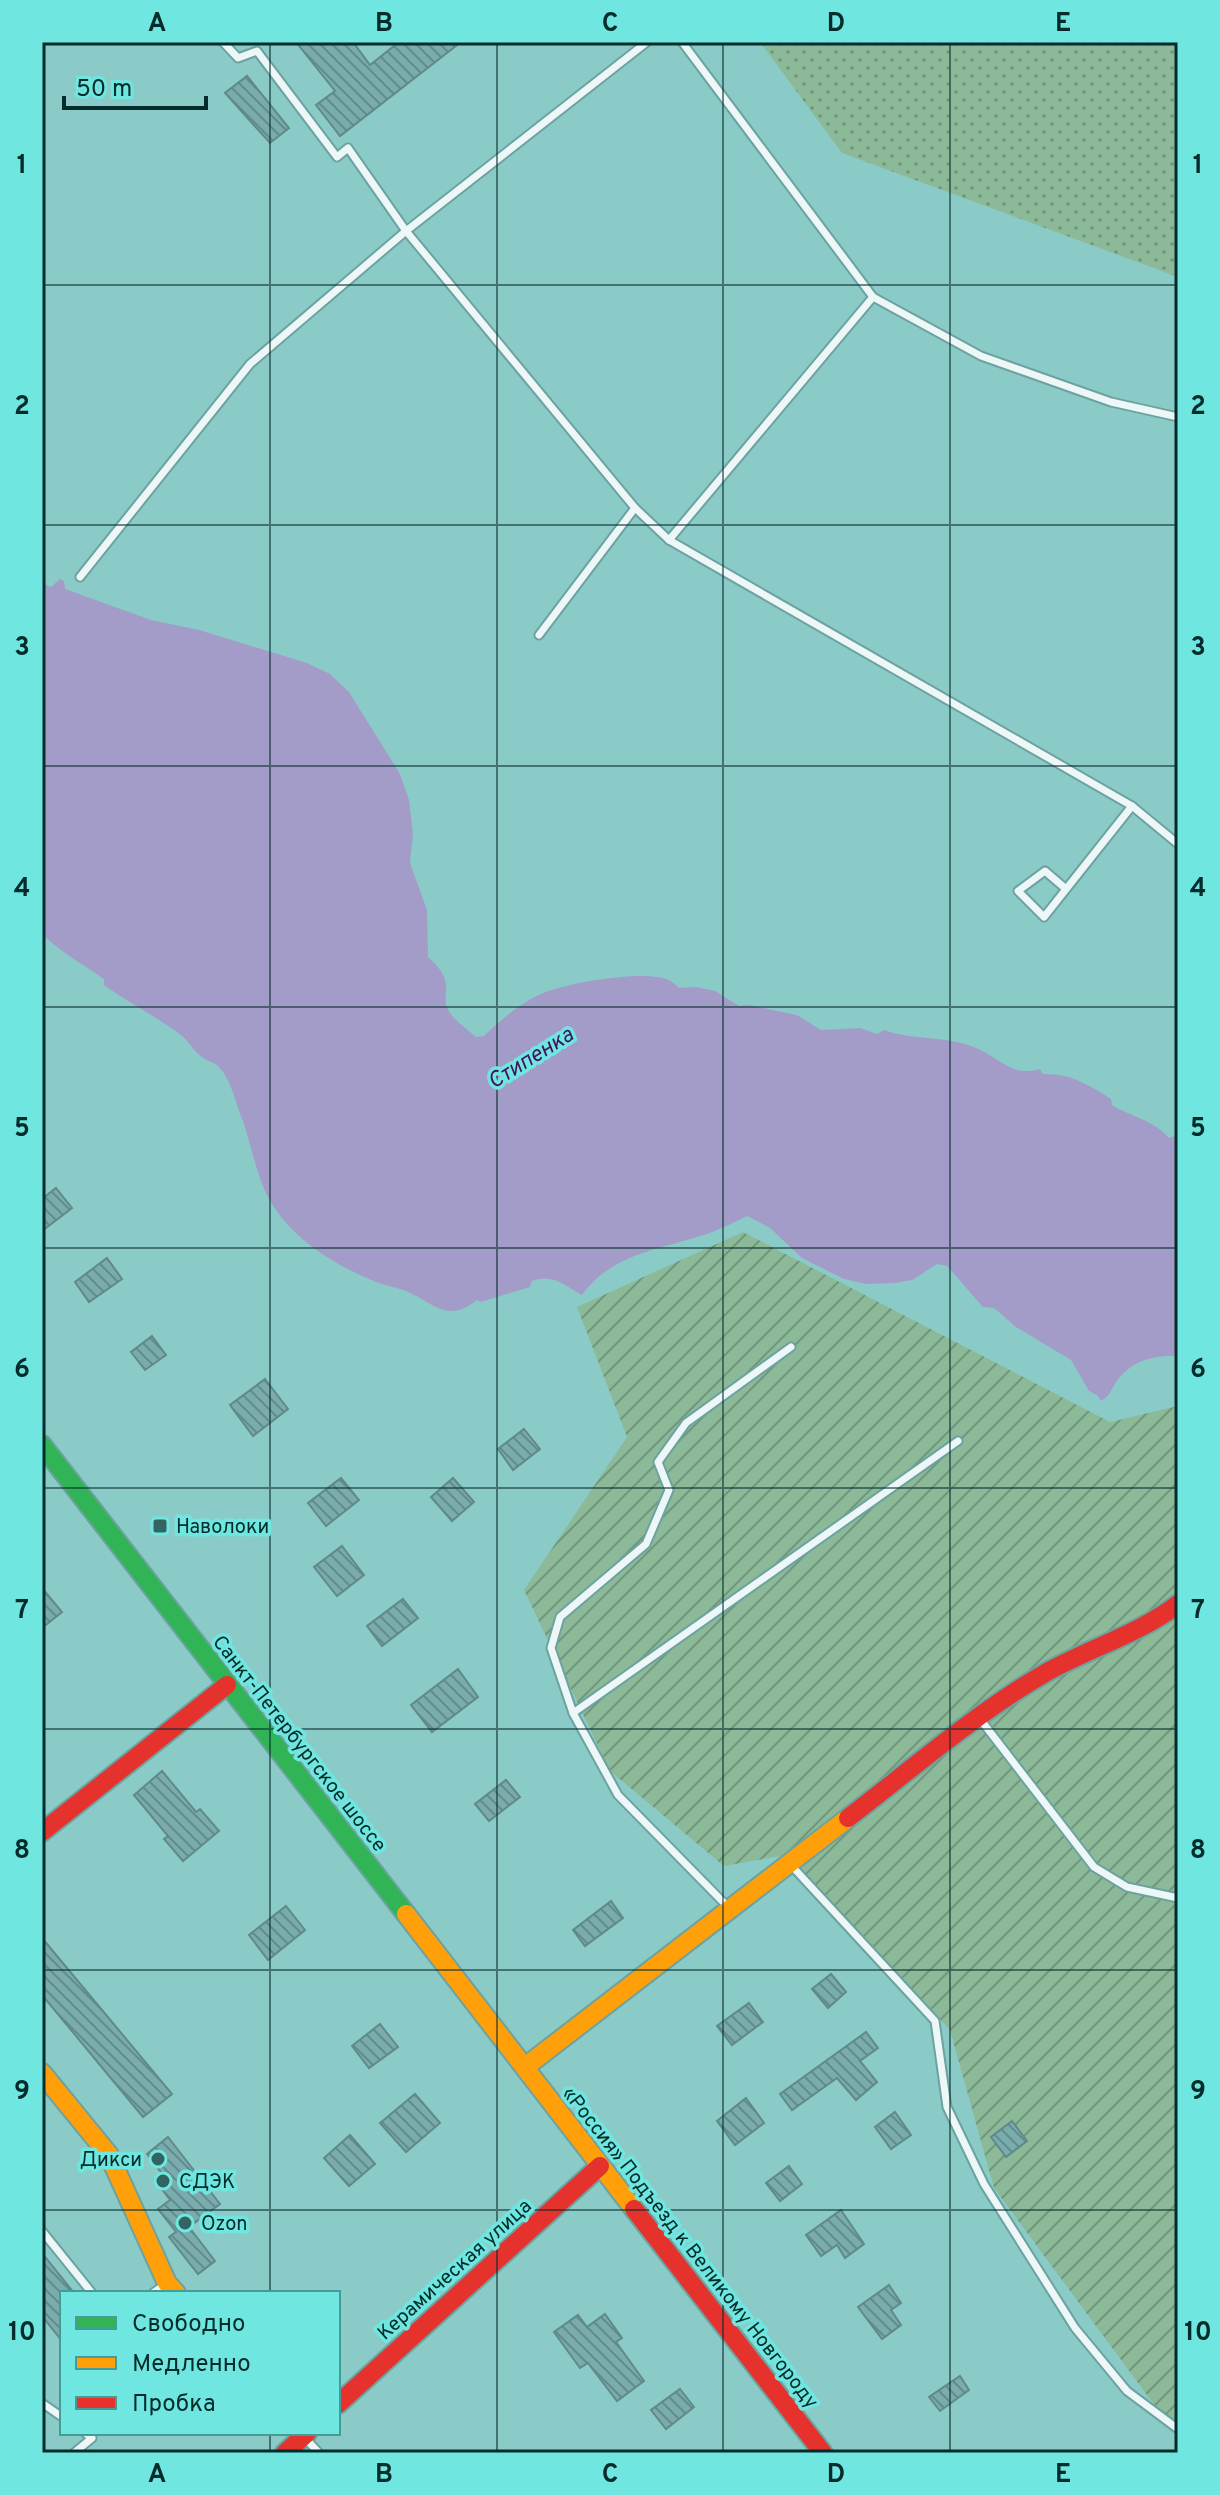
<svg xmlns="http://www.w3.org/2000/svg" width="1220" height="2495" font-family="Overpass,sans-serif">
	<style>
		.grass { fill: url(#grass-dots) }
		.garden { fill: url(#garden-furrows) }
		.water { fill: #a39cc8 }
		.building { fill: url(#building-back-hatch); stroke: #60898a; stroke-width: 2 }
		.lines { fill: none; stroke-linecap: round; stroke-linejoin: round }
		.lane-casing { stroke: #6ca2a0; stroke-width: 11 }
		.fast-casing { stroke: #6ca2a0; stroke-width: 22 }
		.slow-casing { stroke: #6ca2a0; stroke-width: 22 }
		.jam-casing { stroke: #6ca2a0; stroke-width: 22 }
		.lane { stroke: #edf7f7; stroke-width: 7 }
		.fast { stroke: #30b455; stroke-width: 18 }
		.slow { stroke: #ff9f0a; stroke-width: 18 }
		.jam { stroke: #e5322d; stroke-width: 18 }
		.grid { fill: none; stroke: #032c2a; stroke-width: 2; stroke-opacity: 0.55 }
		.poi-dot { fill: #326461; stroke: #6fe6e0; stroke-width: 3 }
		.labels { text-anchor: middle; stroke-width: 7; stroke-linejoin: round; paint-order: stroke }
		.poi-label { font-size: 20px; fill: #032c2a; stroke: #6fe6e0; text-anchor: start }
		.street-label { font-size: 20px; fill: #032c2a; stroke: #6fe6e0 }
		.water-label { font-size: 22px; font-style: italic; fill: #43105d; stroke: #6fe6e0 }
		.neatline { fill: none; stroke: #032c2a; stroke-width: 3 }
		.grid-label { font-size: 26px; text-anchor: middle; font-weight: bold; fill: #032c2a }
	</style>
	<defs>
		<pattern id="grass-dots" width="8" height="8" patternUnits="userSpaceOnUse" patternTransform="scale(2)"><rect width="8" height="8" fill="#8cba99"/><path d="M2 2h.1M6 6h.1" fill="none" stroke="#70977d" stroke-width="1.8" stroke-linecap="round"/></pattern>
		<pattern id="garden-furrows" width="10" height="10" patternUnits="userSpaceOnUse" patternTransform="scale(2)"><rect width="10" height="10" fill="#8cba99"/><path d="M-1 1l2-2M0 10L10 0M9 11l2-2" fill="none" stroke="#70977d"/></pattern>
		<pattern id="building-back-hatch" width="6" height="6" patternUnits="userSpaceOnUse" patternTransform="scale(2)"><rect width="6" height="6" fill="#7aacae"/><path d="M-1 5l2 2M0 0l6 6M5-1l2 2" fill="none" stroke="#628c8e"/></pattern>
	</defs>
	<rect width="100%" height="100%" fill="#8acbc8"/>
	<polygon class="grass" points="760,42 1178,42 1178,277 842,153"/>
	<polygon class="garden" points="743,1232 1110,1422 1178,1406 1178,2437 994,2188 950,2030 787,1855 724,1866 610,1771 524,1590 627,1437 577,1307"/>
	<path class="water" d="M60 579 64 581 65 589 151 620 199 630 307 663 330 674 349 692 400 774 409 800 413 834 410 863 427 910 428 957C438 966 447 975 446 990 446 997 444 1002 448 1009 452 1019 467 1029 476 1037L484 1036C500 1020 522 1002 543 993 567 983 648 968 671 981 674 983 676 986 679 988L696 987 715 991 739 1006 749 1005 797 1015 821 1030 860 1028 877 1034 884 1030C911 1040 944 1036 971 1046 998 1055 1010 1078 1040 1069L1043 1074C1070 1073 1089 1085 1111 1099L1112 1105C1130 1116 1155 1121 1169 1138L1178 1135V1356C1152 1355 1132 1360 1116 1382 1111 1390 1110 1396 1101 1401L1097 1395 1089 1391 1071 1360 1016 1327 994 1308 983 1307 947 1266 937 1264 912 1280 895 1283 867 1284 844 1279 802 1258 770 1228 747 1216C734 1222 721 1229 707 1234 662 1249 612 1253 582 1295 564 1285 553 1273 532 1281L530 1287 481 1302 477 1300C447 1324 434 1303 406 1291 396 1287 386 1286 376 1282 332 1264 286 1236 265 1191 255 1168 251 1145 243 1121 236 1105 231 1078 218 1066 214 1062 206 1061 202 1057 193 1051 189 1041 181 1035 157 1017 129 1003 104 985V979C81 963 63 954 42 934V583L51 587Z"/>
	<g class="building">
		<polygon points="296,42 353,42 370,65 399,42 461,42 340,136 316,105 335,91"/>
		<polygon points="247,76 289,128 270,143 225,93"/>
		<polygon points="56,1188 72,1208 42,1231 42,1199"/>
		<polygon points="107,1258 122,1279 89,1302 75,1282"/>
		<polygon points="152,1336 166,1355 145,1370 131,1352"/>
		<polygon points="265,1379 288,1409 253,1436 230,1405"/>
		<polygon points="524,1429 540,1449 513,1470 498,1449"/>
		<polygon points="341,1478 359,1500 326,1526 308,1503"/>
		<polygon points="453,1478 474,1502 452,1521 431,1497"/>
		<polygon points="342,1546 364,1575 337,1596 314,1567"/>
		<polygon points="42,1588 62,1612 42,1628"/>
		<polygon points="403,1599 418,1618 382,1646 367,1626"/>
		<polygon points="458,1669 478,1697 432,1732 411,1705"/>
		<polygon points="162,1771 196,1812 200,1809 219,1831 183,1861 164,1839 168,1836 134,1795"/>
		<polygon points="506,1780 520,1797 489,1821 475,1804"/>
		<polygon points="611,1901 623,1918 585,1946 573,1930"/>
		<polygon points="286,1906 305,1930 268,1960 249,1935"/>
		<polygon points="42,1938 172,2094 143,2117 42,1995"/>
		<polygon points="831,1974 846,1992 828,2008 812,1989"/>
		<polygon points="749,2003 763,2022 732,2045 717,2026"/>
		<polygon points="380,2024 398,2047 369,2068 352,2046"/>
		<polygon points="866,2032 878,2048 860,2061 877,2082 856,2100 837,2078 792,2110 780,2094"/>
		<polygon points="415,2094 440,2123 406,2152 380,2123"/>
		<polygon points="746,2098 764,2123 735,2145 717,2121"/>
		<polygon points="895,2112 911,2135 891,2149 875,2127"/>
		<polygon points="1012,2121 1027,2141 1006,2157 991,2137"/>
		<polygon points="350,2135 375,2164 349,2186 324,2158"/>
		<polygon points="168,2137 220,2204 189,2227 215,2261 198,2274 169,2237 176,2232 158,2209 170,2200 155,2180 163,2175 147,2154"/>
		<polygon points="789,2166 802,2184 780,2201 766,2183"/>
		<polygon points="841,2210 864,2244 845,2258 837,2245 821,2256 806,2235"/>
		<polygon points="42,2253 74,2293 62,2293 62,2341 42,2316"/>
		<polygon points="889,2285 901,2303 891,2310 901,2325 882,2339 858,2307"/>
		<polygon points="605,2314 622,2338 616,2342 644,2381 617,2401 588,2363 580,2368 554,2332 578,2315 587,2327"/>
		<polygon points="960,2376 969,2390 940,2411 929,2397"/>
		<polygon points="680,2389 694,2407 666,2429 651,2410"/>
	</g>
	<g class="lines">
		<g class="lane-casing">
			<g id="lane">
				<polyline points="223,42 238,58 257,51 337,157 348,148 406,231 635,508 669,540 1132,806 1178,844"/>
				<polyline points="682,42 873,297 981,356 1111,402 1178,417"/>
				<polyline points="669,540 873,297"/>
				<polyline points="80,577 250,364 406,231 647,42"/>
				<polyline points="539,635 635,508"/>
				<polyline points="1066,889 1045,871 1018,891 1044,917 1132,806"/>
				<polyline points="573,1713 958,1441"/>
				<polyline points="980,1719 1094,1867 1127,1887 1178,1898"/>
				<polyline points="790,1864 935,2021 947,2107 984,2184 1075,2328 1127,2391 1178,2429"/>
				<polyline points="727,1906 618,1795 573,1713 551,1648 560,1617 646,1544 669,1490 658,1462 686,1423 791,1347"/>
				<polyline points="42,2231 92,2293"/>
				<polyline points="153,2293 166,2284"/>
				<polyline points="42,2403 62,2417"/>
				<polyline points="305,2438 319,2453"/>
				<polyline points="74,2453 92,2438 85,2433"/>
			</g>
		</g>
		<g class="fast-casing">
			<polyline id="fast" points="42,1445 406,1914"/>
		</g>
		<g class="slow-casing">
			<g id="slow">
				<polyline points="406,1914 634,2209"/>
				<polyline points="525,2067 848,1818"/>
				<polyline points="42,2073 109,2155 167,2283 176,2293"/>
			</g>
		</g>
		<g class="jam-casing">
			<g id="jam">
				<path d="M848 1818C913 1768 976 1713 1047 1672 1090 1648 1139 1634 1178 1604"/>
				<polyline points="42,1832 227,1685"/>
				<polyline points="634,2209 823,2453"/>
				<polyline points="338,2404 600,2166"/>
				<polyline points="285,2453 307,2433"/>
			</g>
		</g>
		<use href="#lane" class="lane"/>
		<use href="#fast" class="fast"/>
		<use href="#slow" class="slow"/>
		<use href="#jam" class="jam"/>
	</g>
	<path class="grid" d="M270 42V2293M497 42V2453M723 42V2453M950 42V2453M42 285H1178M42 525H1178M42 766H1178M42 1007H1178M42 1248H1178M42 1488H1178M42 1729H1178M42 1970H1178M42 2210H1178M270 2433V2453"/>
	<g class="poi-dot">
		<rect x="152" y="1518" width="16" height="16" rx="4"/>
		<circle cx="158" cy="2159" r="8"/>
		<circle cx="163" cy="2181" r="8"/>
		<circle cx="185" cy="2223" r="8"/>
	</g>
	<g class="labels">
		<g class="poi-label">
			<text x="176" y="1533">Наволоки</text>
			<text x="142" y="2166" text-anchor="end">Дикси</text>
			<text x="179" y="2188">СДЭК</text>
			<text x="201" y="2230">Ozon</text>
		</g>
		<g class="street-label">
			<text transform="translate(300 1743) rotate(52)" y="7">Санкт-Петербургское шоссе</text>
			<text transform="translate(691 2247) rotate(52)" y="7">«Россия» Подъезд к Великому Новгороду</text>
			<text transform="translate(454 2269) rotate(-42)" y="7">Керамическая улица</text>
		</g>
		<g class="water-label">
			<text transform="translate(530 1057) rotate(-32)" y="8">Стипенка</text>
		</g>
	</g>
	<rect width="1220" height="2495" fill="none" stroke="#6fe6e0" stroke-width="88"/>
	<rect x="60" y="2291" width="280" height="144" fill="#6fe6e0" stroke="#449c97" stroke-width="2"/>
	<rect x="76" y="2317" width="40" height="12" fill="#30b455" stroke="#449c97" stroke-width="2"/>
	<text x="132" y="2331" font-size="24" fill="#032c2a">Свободно</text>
	<rect x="76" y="2357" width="40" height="12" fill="#ff9f0a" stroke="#449c97" stroke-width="2"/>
	<text x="132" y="2371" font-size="24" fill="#032c2a">Медленно</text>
	<rect x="76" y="2397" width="40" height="12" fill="#e5322d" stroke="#449c97" stroke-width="2"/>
	<text x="132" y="2411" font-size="24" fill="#032c2a">Пробка</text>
	<path d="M64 96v12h142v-12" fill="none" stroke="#032c2a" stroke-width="4"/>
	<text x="76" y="96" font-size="24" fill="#032c2a" stroke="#6fe6e0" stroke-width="6" paint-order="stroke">50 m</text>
	<rect x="44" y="44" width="1132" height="2407" class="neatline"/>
	<g class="grid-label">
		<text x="157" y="31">A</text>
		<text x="384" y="31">B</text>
		<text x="610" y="31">C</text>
		<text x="836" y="31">D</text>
		<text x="1063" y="31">E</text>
		<text x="22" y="173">1</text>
		<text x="1198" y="173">1</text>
		<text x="22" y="414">2</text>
		<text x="1198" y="414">2</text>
		<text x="22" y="655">3</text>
		<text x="1198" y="655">3</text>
		<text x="22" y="896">4</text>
		<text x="1198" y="896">4</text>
		<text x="22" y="1136">5</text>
		<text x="1198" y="1136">5</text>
		<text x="22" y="1377">6</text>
		<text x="1198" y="1377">6</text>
		<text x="22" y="1618">7</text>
		<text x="1198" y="1618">7</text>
		<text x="22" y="1858">8</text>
		<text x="1198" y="1858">8</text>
		<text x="22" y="2099">9</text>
		<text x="1198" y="2099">9</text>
		<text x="22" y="2340">10</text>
		<text x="1198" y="2340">10</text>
		<text x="157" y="2482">A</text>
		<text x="384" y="2482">B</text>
		<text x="610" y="2482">C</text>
		<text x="836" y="2482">D</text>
		<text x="1063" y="2482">E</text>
	</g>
</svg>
